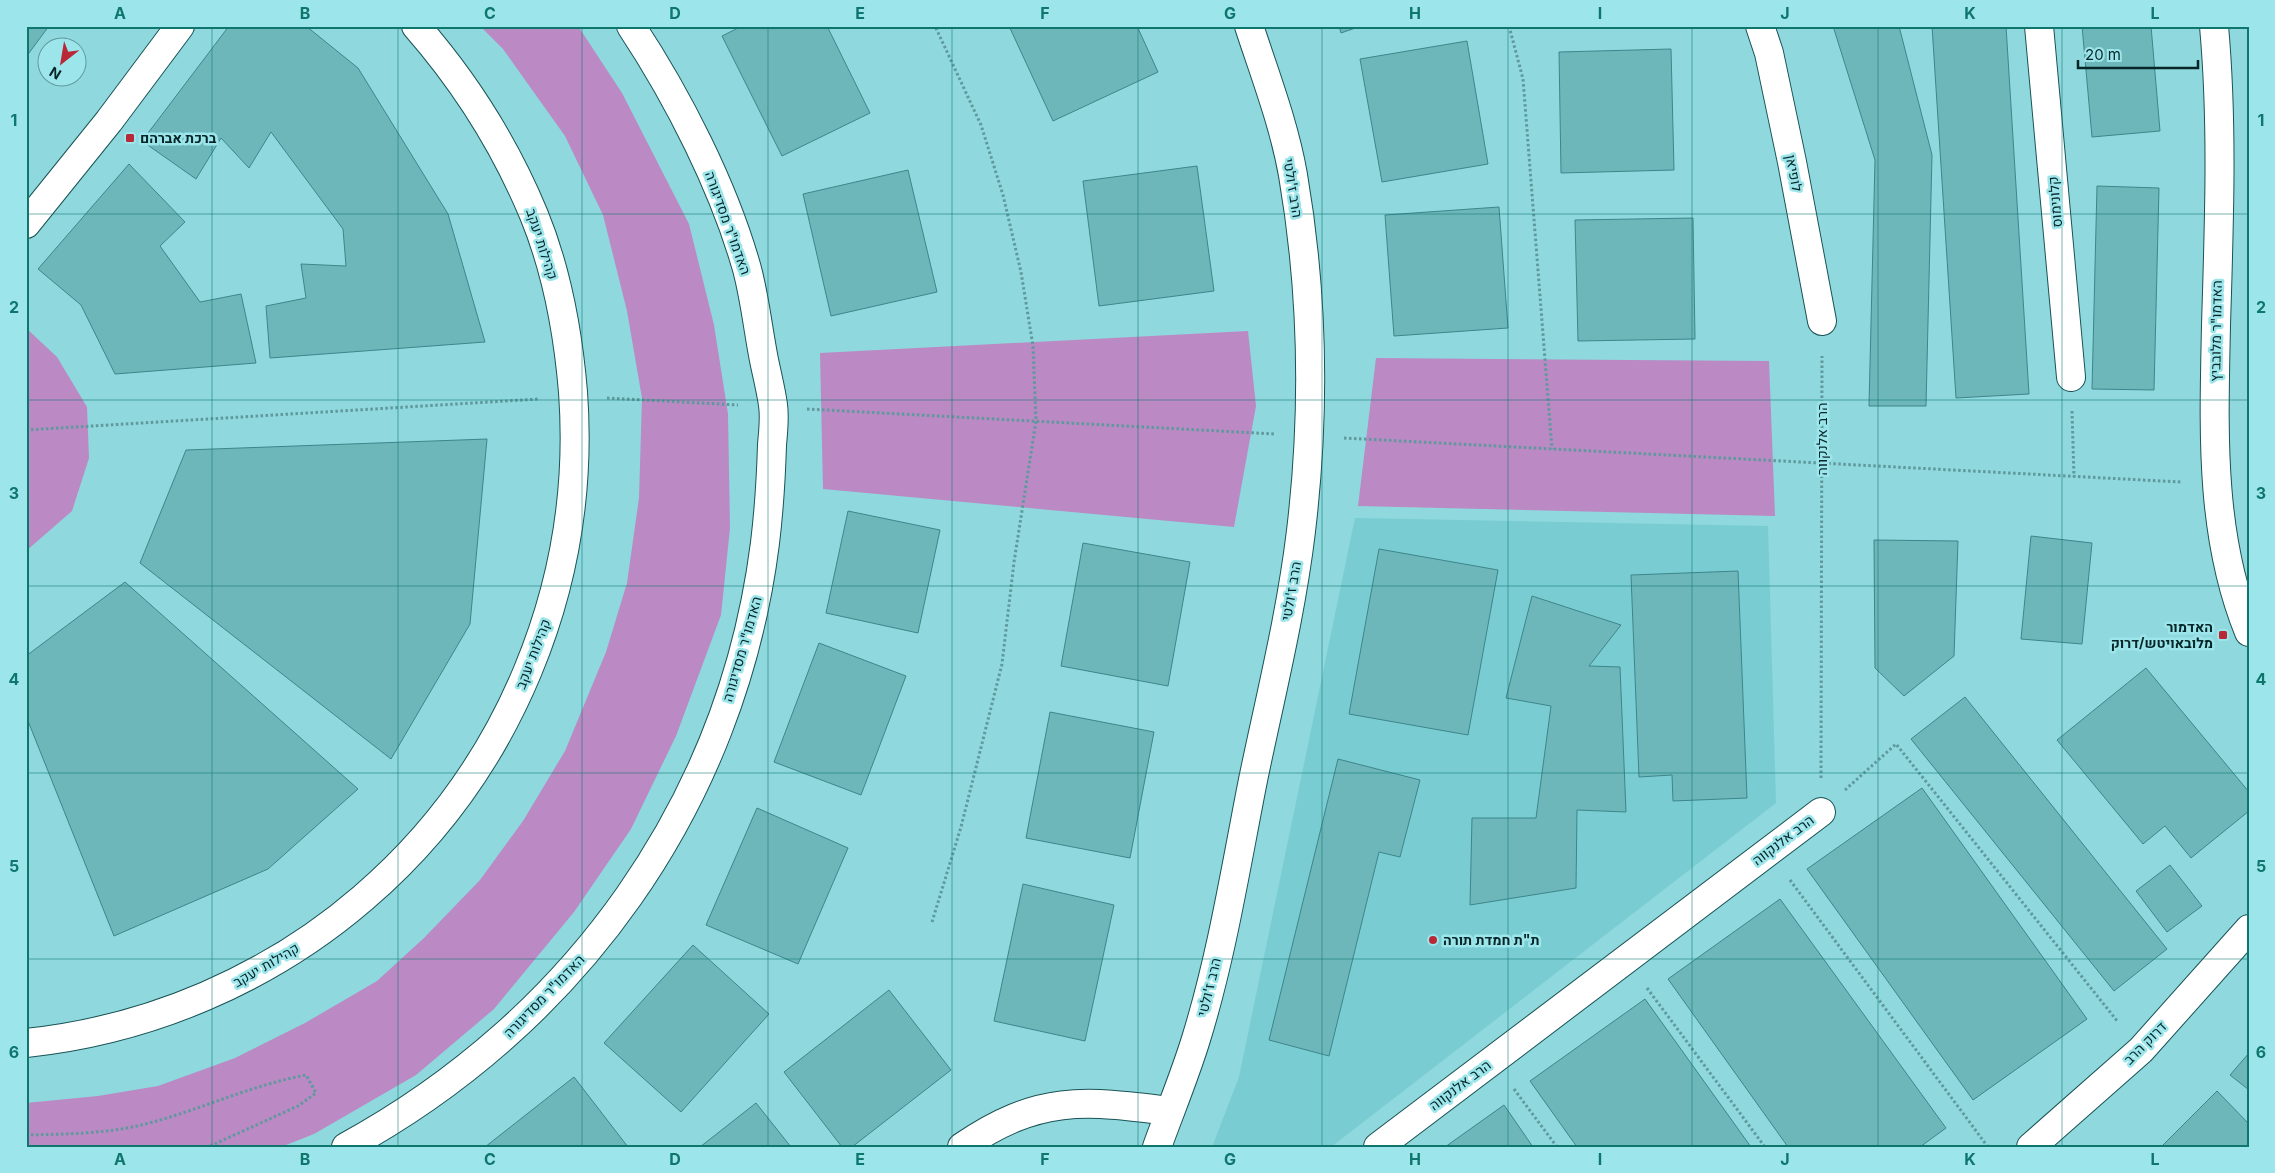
<svg xmlns="http://www.w3.org/2000/svg" width="2275" height="1173" font-family="Inter,Heebo,sans-serif">
	<style>
		.built { fill: #79cdd2 }
		.green { fill: #bb89c4 }
		.building { fill: #6db6ba; stroke: #3d868b }
		.lines { fill: none; stroke-linecap: round; stroke-linejoin: round }
		.minor-casing { stroke: #195356; stroke-width: 30 }
		.tertiary-casing { stroke: #195356; stroke-width: 30 }
		.path { stroke: #5f999d; stroke-width: 3; stroke-dasharray: 2.5 2.5; stroke-linecap: butt }
		.minor { stroke: #fff; stroke-width: 28 }
		.tertiary { stroke: #fff; stroke-width: 28 }
		.grid { fill: none; stroke: #0f766e; stroke-width: 1; stroke-opacity: 0.55 }
		.poi-dot { fill: #b92837; stroke: #9ce6eb; stroke-width: 2 }
		.labels { text-anchor: middle; stroke-width: 5; stroke-linejoin: round; paint-order: stroke }
		.poi-label { font-size: 14px; font-weight: bold; fill: #062628; stroke: #9ce6eb; text-anchor: start }
		.street-label { font-size: 14px; fill: #062628; stroke: #9ce6eb }
		.neatline { fill: none; stroke: #0f766e; stroke-width: 2 }
		.grid-label { font-size: 16px; text-anchor: middle; font-weight: bold; fill: #0f766e }
	</style>
	<rect width="100%" height="100%" fill="#8fd8dd"/>
	<polygon class="built" points="1355,518 1768,526 1776,803 1331,1147 1212,1147 1239,1077"/>
	<g class="green">
		<polygon points="480,26 578,26 622,93 689,224 714,325 728,414 730,528 721,615 676,736 631,829 574,912 494,1009 416,1075 314,1134 281,1147 26,1147 26,1103 98,1096 158,1086 235,1058 305,1023 377,981 424,938 480,880 523,821 565,751 606,652 627,583 639,498 642,398 627,311 603,215 565,136 503,49"/>
		<polygon points="26,328 57,357 87,407 89,458 72,511 26,551"/>
		<polygon points="1248,331 1256,406 1234,527 823,489 820,353"/>
		<polygon points="1376,358 1769,361 1775,516 1358,506"/>
	</g>
	<g class="building">
		<polygon points="26,26 49,26 26,57"/>
		<polygon points="229,26 306,26 358,68 448,214 485,342 270,358 266,306 306,298 301,264 346,266 343,229 271,132 249,168 221,138 196,179 142,141"/>
		<polygon points="742,26 827,26 870,113 782,156 722,36"/>
		<polygon points="1009,26 1137,26 1158,72 1053,121"/>
		<polygon points="1339,26 1361,26 1341,33"/>
		<polygon points="1833,26 1899,26 1932,155 1926,406 1869,406 1875,160"/>
		<polygon points="1932,26 2006,26 2029,394 1956,398"/>
		<polygon points="2082,26 2151,26 2160,131 2092,137"/>
		<polygon points="1467,41 1488,164 1382,182 1360,59"/>
		<polygon points="1671,49 1674,170 1561,173 1559,52"/>
		<polygon points="129,164 185,222 160,246 200,302 241,294 256,363 115,374 81,305 38,269"/>
		<polygon points="1197,166 1214,291 1099,306 1083,181"/>
		<polygon points="908,170 937,292 831,316 803,194"/>
		<polygon points="2097,186 2159,188 2154,390 2092,389"/>
		<polygon points="1499,207 1508,328 1394,336 1385,215"/>
		<polygon points="1693,218 1695,339 1578,341 1575,220"/>
		<polygon points="487,439 470,624 391,759 140,563 186,450"/>
		<polygon points="848,511 940,530 918,633 826,613"/>
		<polygon points="2031,536 2092,543 2082,644 2021,639"/>
		<polygon points="1874,540 1958,541 1954,656 1904,696 1875,668"/>
		<polygon points="1083,543 1190,562 1168,686 1061,666"/>
		<polygon points="1379,549 1498,570 1468,735 1349,714"/>
		<polygon points="1738,571 1747,798 1673,801 1672,775 1639,777 1631,575"/>
		<polygon points="125,582 358,789 268,869 114,936 26,716 26,656"/>
		<polygon points="1532,596 1621,625 1589,666 1620,667 1626,812 1577,810 1576,888 1470,905 1472,818 1536,818 1551,706 1506,698"/>
		<polygon points="819,643 906,676 861,795 774,762"/>
		<polygon points="2146,668 2249,792 2249,811 2191,858 2165,826 2143,844 2057,740"/>
		<polygon points="1965,697 2167,949 2114,991 1911,739"/>
		<polygon points="1050,712 1154,732 1130,858 1026,838"/>
		<polygon points="1338,759 1420,780 1400,857 1379,852 1329,1056 1269,1040"/>
		<polygon points="1922,788 2087,1019 1973,1100 1807,869"/>
		<polygon points="757,808 848,848 798,964 706,925"/>
		<polygon points="2170,865 2202,906 2167,932 2136,891"/>
		<polygon points="1023,884 1114,905 1085,1041 994,1021"/>
		<polygon points="1780,899 1946,1128 1920,1147 1788,1147 1668,979"/>
		<polygon points="693,945 769,1014 681,1112 604,1043"/>
		<polygon points="889,990 951,1070 852,1147 842,1147 784,1072"/>
		<polygon points="1645,999 1751,1147 1577,1147 1530,1081"/>
		<polygon points="2249,1053 2249,1090 2230,1075"/>
		<polygon points="574,1077 628,1147 485,1147 532,1110"/>
		<polygon points="2217,1091 2249,1124 2249,1147 2161,1147"/>
		<polygon points="756,1103 791,1147 700,1147"/>
		<polygon points="1504,1105 1533,1147 1445,1147"/>
	</g>
	<g class="lines">
		<g class="minor-casing">
			<g id="minor">
				<polyline points="1760,26 1769,53 1792,162 1822,321"/>
				<polyline points="2039,26 2071,377"/>
				<path d="M26 1043C150 1030 269 979 363 898 509 773 587 584 573 392 568 332 557 271 534 215 505 145 465 82 416 26"/>
				<path d="M346 1147C575 1022 732 804 765 543 769 510 771 478 772 445 773 432 775 418 773 405 771 390 767 375 764 360 758 330 755 299 747 269 724 187 678 97 631 26"/>
				<path d="M962 1147C1038 1095 1083 1100 1170 1111"/>
				<polyline points="1378,1147 1821,812"/>
			</g>
		</g>
		<g class="tertiary-casing">
			<g id="tertiary">
				<path d="M2214 26C2223 125 2219 226 2216 325 2214 428 2209 534 2249 632"/>
				<polyline points="26,224 109,121 180,26"/>
				<path d="M1157 1147C1170 1111 1185 1075 1196 1039 1222 955 1236 866 1253 780 1270 698 1291 615 1301 531 1315 414 1313 292 1293 175 1284 124 1265 75 1249 26"/>
				<polyline points="2031,1147 2141,1050 2249,929"/>
			</g>
		</g>
		<g class="path">
			<polyline points="1509,26 1523,79 1552,449"/>
			<polyline points="607,398 738,405"/>
			<polyline points="807,409 1275,434"/>
			<polyline points="2072,411 2074,477"/>
			<polyline points="26,430 539,399"/>
			<polyline points="1344,438 2181,482"/>
			<polyline points="1821,778 1822,356"/>
			<polyline points="1845,790 1896,744 2118,1022"/>
			<polyline points="1790,880 1988,1147"/>
			<polyline points="932,922 961,827 1002,664 1014,562 1036,421 1033,346 1021,272 1003,195 981,125 935,26"/>
			<polyline points="1647,988 1765,1147"/>
			<polyline points="1514,1089 1557,1147"/>
			<path d="M26 1135C63 1134 101 1134 137 1126 194 1113 247 1086 306 1075L316 1093 298 1106 208 1147"/>
		</g>
		<use href="#minor" class="minor"/>
		<use href="#tertiary" class="tertiary"/>
	</g>
	<path class="grid" d="M212 26V1147M398 26V1147M582 26V1147M768 26V1147M952 26V1147M1138 26V1147M1322 26V1147M1508 26V1147M1692 26V1147M1878 26V1147M2062 26V1147M26 214H2249M26 400H2249M26 586H2249M26 773H2249M26 959H2249"/>
	<g class="poi-dot">
		<rect x="125" y="133" width="10" height="10" rx="2.5"/>
		<rect x="2218" y="630" width="10" height="10" rx="2.5"/>
		<circle cx="1433" cy="940" r="5"/>
	</g>
	<g class="labels">
		<g class="poi-label">
			<text x="140" y="143">ברכת אברהם</text>
			<text x="2213" y="632" text-anchor="end">האדמור<tspan x="2213" dy="16">מלובאויטש/דרוק</tspan></text>
			<text x="1443" y="945">ת"ת חמדת תורה</text>
		</g>
		<g class="street-label">
			<text transform="translate(1794 173) rotate(79)" y="5">לופיאן</text>
			<text transform="translate(1293 188) rotate(81)" y="5">הרב ז'ולטי</text>
			<text transform="translate(2055 202) rotate(-95)" y="5">קלונימוס</text>
			<text transform="translate(728 223) rotate(70)" y="5">האדמו"ר מסדיגורה</text>
			<text transform="translate(542 244) rotate(72)" y="5">קהילות יעקב</text>
			<text transform="translate(2216 331) rotate(-89)" y="5">האדמו"ר מלובביץ</text>
			<text transform="translate(1822 439) rotate(-90)" y="5">הרב אלנקווה</text>
			<text transform="translate(1291 591) rotate(-80)" y="5">הרב ז'ולטי</text>
			<text transform="translate(742 649) rotate(-74)" y="5">האדמו"ר מסדיגורה</text>
			<text transform="translate(533 654) rotate(-69)" y="5">קהילות יעקב</text>
			<text transform="translate(1783 840) rotate(-37)" y="5">הרב אלנקווה</text>
			<text transform="translate(266 965) rotate(-30)" y="5">קהילות יעקב</text>
			<text transform="translate(1209 987) rotate(-76)" y="5">הרב ז'ולטי</text>
			<text transform="translate(544 996) rotate(-46)" y="5">האדמו"ר מסדיגורה</text>
			<text transform="translate(2145 1043) rotate(-45)" y="5">דרוק הרב</text>
			<text transform="translate(1460 1085) rotate(-37)" y="5">הרב אלנקווה</text>
		</g>
	</g>
	<rect width="2275" height="1173" fill="none" stroke="#9ce6eb" stroke-width="55"/>
	<g transform="translate(62 62) rotate(211)"><circle r="24" fill="#9ce6eb" stroke="#60999d"/>
	<path d="M0-4L9 19L0 12L-9 19Z" fill="#b92837"/>
	<text y="-8" font-size="14" font-weight="bold" text-anchor="middle" fill="#062628">N</text>
	</g>
	<path d="M2078 60v8h120v-8" fill="none" stroke="#062628" stroke-width="2.5"/>
	<text x="2085" y="60" font-size="15" fill="#062628" stroke="#9ce6eb" stroke-width="4" paint-order="stroke">20 m</text>
	<rect x="28" y="28" width="2220" height="1118" class="neatline"/>
	<g class="grid-label">
		<text x="120" y="19">A</text>
		<text x="305" y="19">B</text>
		<text x="490" y="19">C</text>
		<text x="675" y="19">D</text>
		<text x="860" y="19">E</text>
		<text x="1045" y="19">F</text>
		<text x="1230" y="19">G</text>
		<text x="1415" y="19">H</text>
		<text x="1600" y="19">I</text>
		<text x="1785" y="19">J</text>
		<text x="1970" y="19">K</text>
		<text x="2155" y="19">L</text>
		<text x="14" y="126">1</text>
		<text x="2261" y="126">1</text>
		<text x="14" y="313">2</text>
		<text x="2261" y="313">2</text>
		<text x="14" y="499">3</text>
		<text x="2261" y="499">3</text>
		<text x="14" y="685">4</text>
		<text x="2261" y="685">4</text>
		<text x="14" y="872">5</text>
		<text x="2261" y="872">5</text>
		<text x="14" y="1058">6</text>
		<text x="2261" y="1058">6</text>
		<text x="120" y="1165">A</text>
		<text x="305" y="1165">B</text>
		<text x="490" y="1165">C</text>
		<text x="675" y="1165">D</text>
		<text x="860" y="1165">E</text>
		<text x="1045" y="1165">F</text>
		<text x="1230" y="1165">G</text>
		<text x="1415" y="1165">H</text>
		<text x="1600" y="1165">I</text>
		<text x="1785" y="1165">J</text>
		<text x="1970" y="1165">K</text>
		<text x="2155" y="1165">L</text>
	</g>
</svg>
